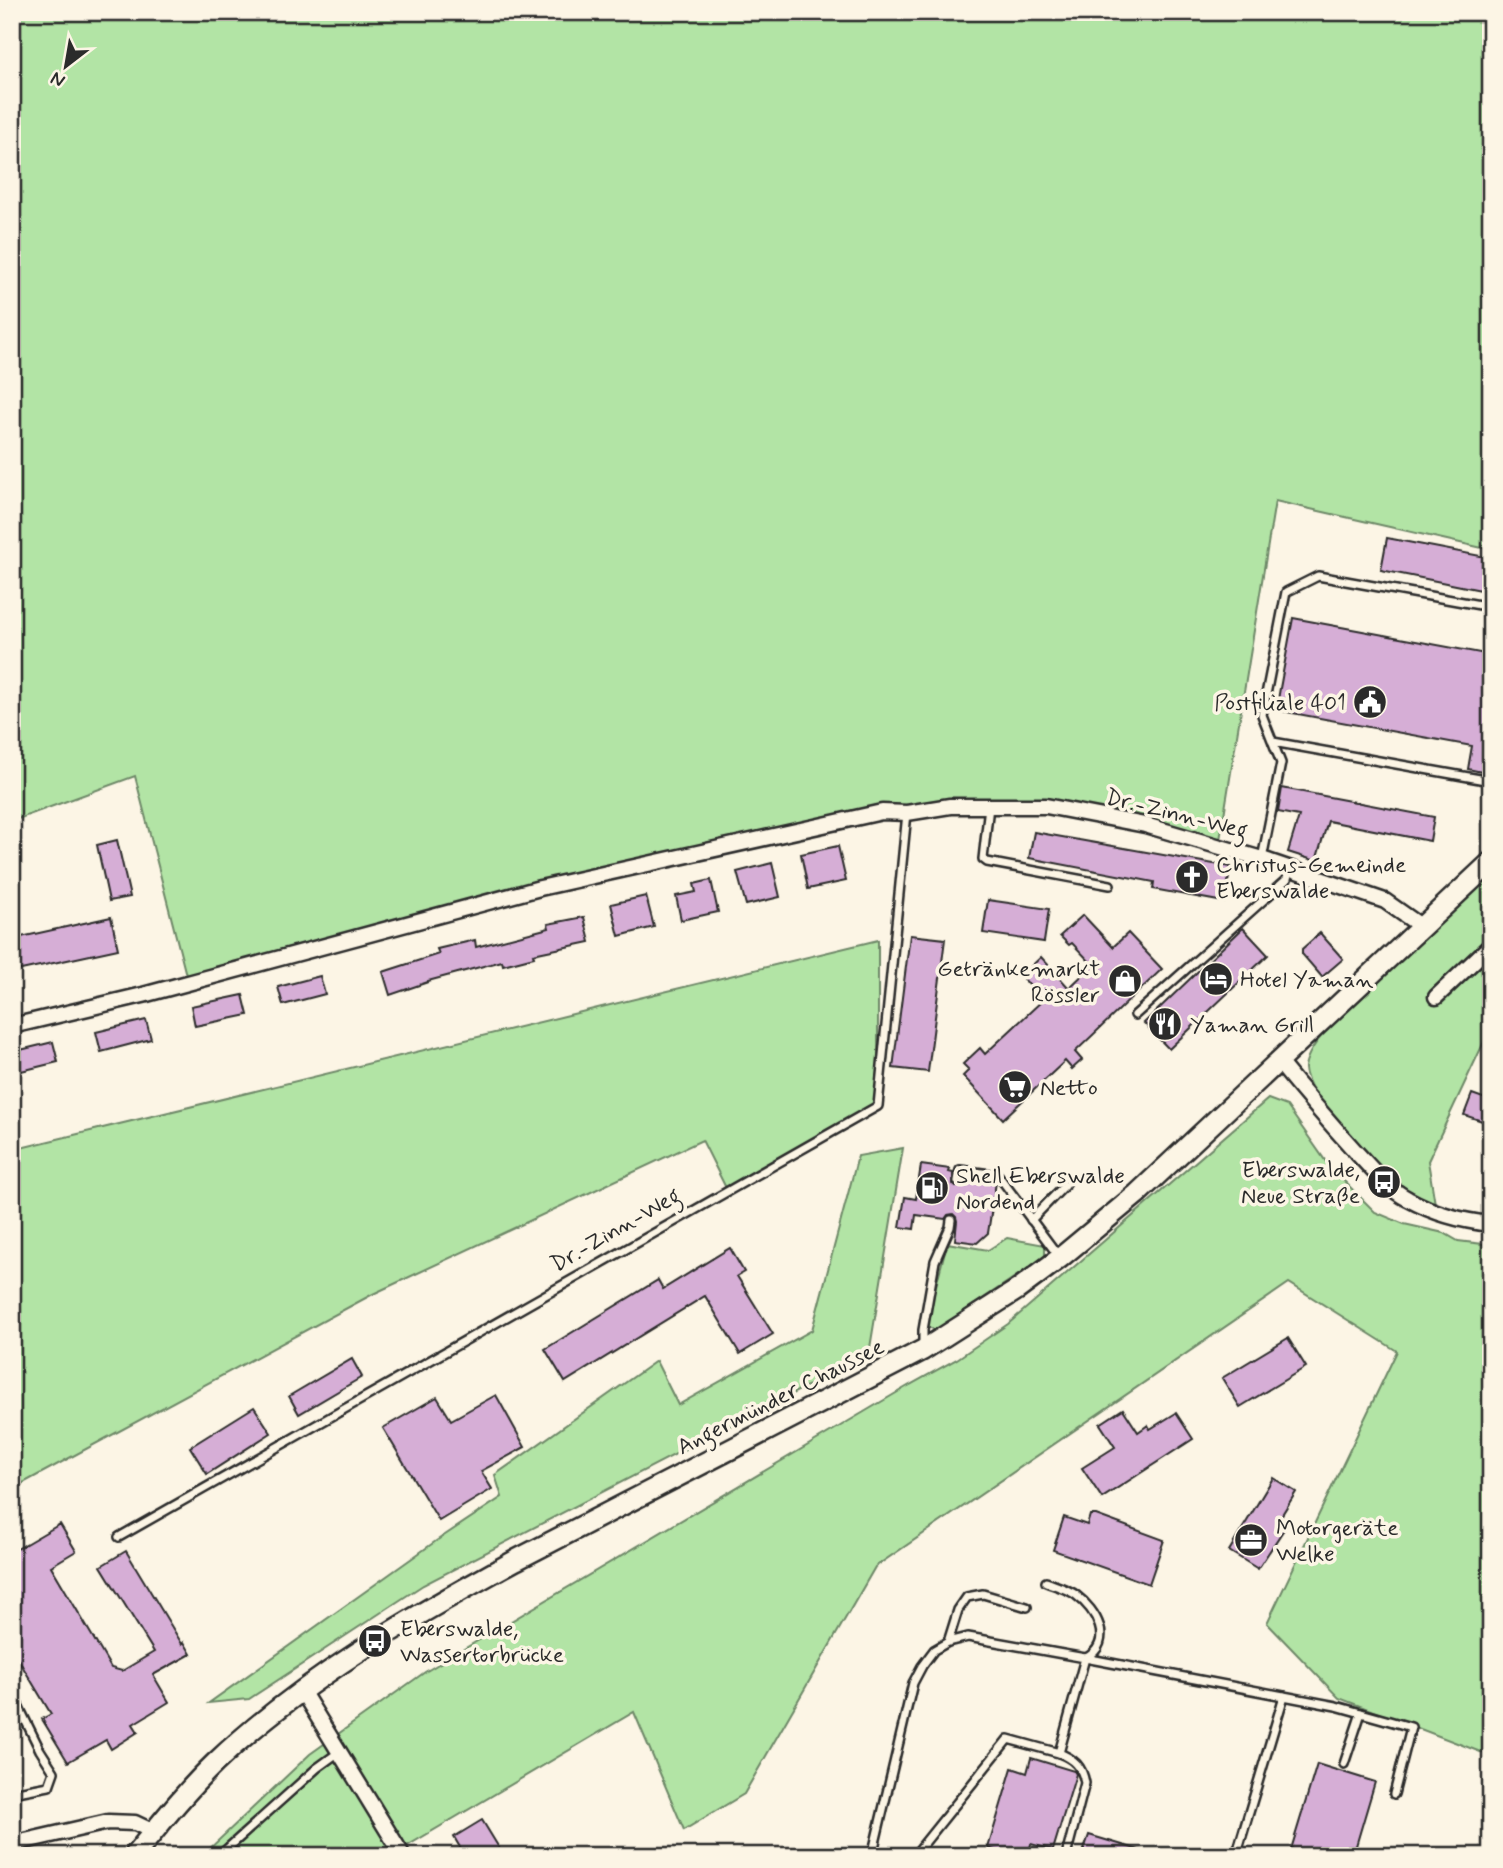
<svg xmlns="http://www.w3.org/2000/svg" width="1503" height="1868" font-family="Mynerve,sans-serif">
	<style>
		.green { fill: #b2e4a5; stroke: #6e8868; stroke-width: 2 }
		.building { fill: #d6aed6; stroke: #2b2b2b; stroke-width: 2 }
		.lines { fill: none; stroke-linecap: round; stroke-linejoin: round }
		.service-casing { stroke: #2b2b2b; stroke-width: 12 }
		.minor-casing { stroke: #2b2b2b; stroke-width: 19 }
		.secondary-casing { stroke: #2b2b2b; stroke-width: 24 }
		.service { stroke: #fcf5e5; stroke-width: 7 }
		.minor { stroke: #fcf5e5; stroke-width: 14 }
		.secondary { stroke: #fcf5e5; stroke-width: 19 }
		.labels { text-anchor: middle; stroke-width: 7; stroke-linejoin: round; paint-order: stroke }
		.poi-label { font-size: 23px; fill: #2b2b2b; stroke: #fcf5e5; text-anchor: start }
		.street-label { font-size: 23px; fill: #2b2b2b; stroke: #fcf5e5 }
	</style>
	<rect width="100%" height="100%" fill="#fcf5e5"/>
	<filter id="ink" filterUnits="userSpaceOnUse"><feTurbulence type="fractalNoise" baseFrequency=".0143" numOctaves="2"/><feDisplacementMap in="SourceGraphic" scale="14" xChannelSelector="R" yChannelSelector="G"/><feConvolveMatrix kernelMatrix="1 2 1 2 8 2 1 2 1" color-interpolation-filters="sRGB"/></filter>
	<g filter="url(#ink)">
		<g class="green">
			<polygon points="12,12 1491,12 1491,550 1275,501 1219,846 1046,806 907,813 540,888 188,983 135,776 12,821"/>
			<path d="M1491 873V1027L1428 1161 1435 1204C1427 1200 1418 1197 1411 1192 1387 1176 1303 1095 1305 1067 1307 1052 1320 1038 1329 1026Z"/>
			<polygon points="878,940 878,1106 728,1192 702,1140 373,1294 12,1489 12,1150"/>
			<polygon points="1268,1099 1287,1106 1329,1166 1375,1212 1404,1224 1444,1233 1458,1241 1491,1245 1491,1756 1339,1698 1267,1623 1397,1351 1289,1283 875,1567 744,1794 684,1830 634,1712 390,1856 206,1856 205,1853 310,1754 425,1672 908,1386 957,1359 1008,1324"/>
			<polygon points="903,1148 869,1354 423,1585 249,1699 209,1703 436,1541 502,1497 495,1475 656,1361 678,1405 812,1330 858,1156"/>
			<polygon points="1007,1238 1045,1245 1045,1257 936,1330 928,1327 927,1321 947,1243 988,1250"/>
		</g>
		<g class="building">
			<polygon points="1387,538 1491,558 1491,592 1381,570"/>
			<polygon points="1293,618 1491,655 1491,774 1468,769 1472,746 1276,710"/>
			<polygon points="1282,788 1434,817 1430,841 1328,821 1316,861 1288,852 1299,816 1278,812"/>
			<polygon points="1034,832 1231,867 1224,902 1153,889 1154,882 1029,858"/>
			<polygon points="117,840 130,897 109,901 97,845"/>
			<polygon points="838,846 846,881 808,889 801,854"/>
			<polygon points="772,863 780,897 746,905 737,872"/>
			<polygon points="711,880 718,912 681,920 676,896 696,892 694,884"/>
			<polygon points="646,896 654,927 619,936 611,904"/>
			<polygon points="988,900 1049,909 1044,942 983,933"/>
			<polygon points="1083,915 1113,947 1128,933 1162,969 1075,1052 1082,1060 1072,1069 1065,1061 1003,1119 963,1076 969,1070 963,1064 980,1048 985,1054 1043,1000 1021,976 1041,957 1069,988 1093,965 1072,943 1069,945 1060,936"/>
			<polygon points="111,917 118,949 12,972 12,939"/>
			<polygon points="584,917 590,942 533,954 534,957 503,965 502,961 428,981 428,982 390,995 383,972 439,954 437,949 475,940 476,947 549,928 548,924"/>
			<polygon points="1243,928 1268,955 1169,1049 1144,1023"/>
			<polygon points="1320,933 1343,959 1322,977 1302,954 1302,949"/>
			<polygon points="910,935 945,939 928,1072 893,1068"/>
			<polygon points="320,976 325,994 283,1005 278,987"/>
			<polygon points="243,995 248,1015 195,1026 191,1006"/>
			<polygon points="146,1020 151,1039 101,1052 96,1032"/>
			<polygon points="53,1042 58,1062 17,1072 12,1052"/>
			<polygon points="1472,1094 1489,1100 1482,1121 1464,1115"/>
			<polygon points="921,1165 950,1169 949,1172 953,1173 953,1184 956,1187 962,1185 965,1177 996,1182 988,1233 977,1243 955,1240 957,1221 956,1217 953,1214 948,1215 945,1219 916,1215 914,1229 900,1227 905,1197 916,1199"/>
			<polygon points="730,1248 744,1272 737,1276 773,1334 740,1354 705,1296 565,1382 545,1349 658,1280 663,1289"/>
			<polygon points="1288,1338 1306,1367 1240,1407 1222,1378"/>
			<polygon points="352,1359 362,1377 299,1414 289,1396"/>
			<polygon points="496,1395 525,1447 481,1471 492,1489 439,1521 383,1428 437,1397 451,1420"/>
			<polygon points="254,1407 271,1433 207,1474 190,1447"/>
			<polygon points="1123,1409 1138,1432 1148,1425 1150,1429 1176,1413 1193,1439 1102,1498 1082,1468 1115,1447 1100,1424"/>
			<polygon points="1273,1478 1296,1492 1278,1521 1286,1526 1258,1569 1229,1551"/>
			<polygon points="1090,1515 1096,1515 1164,1540 1149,1584 1053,1550 1064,1517 1087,1525"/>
			<polygon points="60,1524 76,1551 51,1566 111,1668 122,1671 154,1652 101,1566 126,1551 182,1644 184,1642 191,1654 153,1675 169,1702 133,1724 138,1732 111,1749 106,1740 68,1762 42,1719 51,1714 12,1649 12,1552"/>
			<polygon points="1031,1758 1074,1771 1076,1774 1053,1850 1031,1844 1028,1856 1016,1856 988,1848 1012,1768 1027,1773"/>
			<polygon points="1317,1764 1375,1782 1353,1856 1289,1856"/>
			<polygon points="482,1820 504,1856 465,1856 454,1837"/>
			<polygon points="1089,1835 1146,1852 1145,1856 1082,1856"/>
		</g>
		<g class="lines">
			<g class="service-casing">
				<g id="service">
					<polyline points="1273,742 1491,781"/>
					<polyline points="989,806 983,859 987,862 1110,885"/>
					<polyline points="1262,859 1281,763 1262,715 1286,592 1318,576 1491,607"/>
					<polyline points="1135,1015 1287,879 1289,869"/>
					<polyline points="958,1181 960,1170 998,1175 1060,1258"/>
					<polyline points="1031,1220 1065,1185"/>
					<polyline points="923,1348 923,1330 935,1261 950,1227 951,1220"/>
					<polyline points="119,1537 878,1106 907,813"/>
					<path d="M1046 1582C1056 1586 1068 1589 1076 1595 1096 1610 1115 1642 1086 1658"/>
					<polyline points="948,1642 958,1610 967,1597 983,1594 1027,1607"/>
					<polyline points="1085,1658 1336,1706 1361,1713 1344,1764"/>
					<polyline points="12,1693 40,1750 54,1772 49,1786 12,1793"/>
					<polyline points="1361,1713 1411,1727 1394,1794"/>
					<path d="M1059 1753C1074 1759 1082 1766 1085 1783L1066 1856"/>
					<polyline points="219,1856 317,1768 339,1752"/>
					<polyline points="872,1856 913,1683 922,1666 934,1650 948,1642 968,1637 1085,1658 1059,1753 1008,1739 914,1856"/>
					<polyline points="1236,1856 1284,1696"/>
				</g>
			</g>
			<g class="minor-casing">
				<g id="minor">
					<polyline points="1436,997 1491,945"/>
					<polyline points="12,1026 143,995 540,888 882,812 907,813 950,806 1046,806 1145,825 1262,859 1385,901 1422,927"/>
					<path d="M1278 1061C1303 1092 1329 1122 1356 1152 1372 1169 1387 1188 1408 1199 1435 1214 1461 1221 1491 1224"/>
					<polyline points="302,1691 403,1856"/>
					<polyline points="12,1844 108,1822 135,1823 154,1832"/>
				</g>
			</g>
			<g class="secondary-casing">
				<path id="secondary" d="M134 1856C160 1824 186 1791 215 1763 303 1679 410 1618 516 1560L923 1350 1017 1290 1060 1258 1137 1194 1491 862"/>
			</g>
			<use href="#service" class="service"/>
			<use href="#minor" class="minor"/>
			<use href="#secondary" class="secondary"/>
		</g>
	</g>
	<defs>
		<g id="civic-disc" transform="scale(1.75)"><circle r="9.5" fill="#2b2b2b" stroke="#fcf5e5"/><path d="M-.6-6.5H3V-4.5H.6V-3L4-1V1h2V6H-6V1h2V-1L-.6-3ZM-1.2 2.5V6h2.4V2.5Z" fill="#fff"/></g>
		<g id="church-disc" transform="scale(1.75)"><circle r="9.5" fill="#2b2b2b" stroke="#fcf5e5"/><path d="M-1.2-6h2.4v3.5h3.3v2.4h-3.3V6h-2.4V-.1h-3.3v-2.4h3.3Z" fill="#fff"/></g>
		<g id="hotel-disc" transform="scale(1.75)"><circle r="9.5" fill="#2b2b2b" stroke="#fcf5e5"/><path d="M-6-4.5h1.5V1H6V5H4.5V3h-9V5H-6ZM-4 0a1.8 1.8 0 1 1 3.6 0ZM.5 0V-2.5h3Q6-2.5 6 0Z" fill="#fff"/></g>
		<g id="shop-disc" transform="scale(1.75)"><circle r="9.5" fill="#2b2b2b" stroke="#fcf5e5"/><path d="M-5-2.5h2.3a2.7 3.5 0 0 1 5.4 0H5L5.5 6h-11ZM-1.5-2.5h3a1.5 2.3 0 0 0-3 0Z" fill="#fff"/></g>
		<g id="restaurant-disc" transform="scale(1.75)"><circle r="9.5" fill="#2b2b2b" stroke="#fcf5e5"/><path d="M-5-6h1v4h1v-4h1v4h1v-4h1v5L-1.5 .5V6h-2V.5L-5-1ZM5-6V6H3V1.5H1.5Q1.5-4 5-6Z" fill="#fff"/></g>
		<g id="supermarket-disc" transform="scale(1.75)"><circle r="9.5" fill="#2b2b2b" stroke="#fcf5e5"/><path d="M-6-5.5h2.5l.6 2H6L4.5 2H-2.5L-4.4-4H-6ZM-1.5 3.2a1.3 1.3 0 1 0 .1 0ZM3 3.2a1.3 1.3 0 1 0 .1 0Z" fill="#fff"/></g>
		<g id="bus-disc" transform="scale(1.75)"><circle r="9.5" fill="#2b2b2b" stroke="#fcf5e5"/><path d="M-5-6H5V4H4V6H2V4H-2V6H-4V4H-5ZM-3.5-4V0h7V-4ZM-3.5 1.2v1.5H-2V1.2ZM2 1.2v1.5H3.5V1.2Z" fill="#fff"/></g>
		<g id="fuel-disc" transform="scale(1.75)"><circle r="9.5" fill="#2b2b2b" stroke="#fcf5e5"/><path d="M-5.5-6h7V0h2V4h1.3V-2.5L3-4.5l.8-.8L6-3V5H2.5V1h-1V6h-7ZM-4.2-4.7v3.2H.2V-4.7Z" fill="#fff"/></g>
		<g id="office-disc" transform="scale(1.75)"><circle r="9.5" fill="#2b2b2b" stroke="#fcf5e5"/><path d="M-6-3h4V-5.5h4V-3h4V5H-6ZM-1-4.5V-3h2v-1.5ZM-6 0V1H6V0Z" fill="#fff"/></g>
	</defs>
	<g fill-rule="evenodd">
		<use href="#civic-disc" x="1370" y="702"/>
		<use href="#church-disc" x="1192" y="877"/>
		<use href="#hotel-disc" x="1216" y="979"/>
		<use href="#shop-disc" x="1125" y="981"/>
		<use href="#restaurant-disc" x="1165" y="1024"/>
		<use href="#supermarket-disc" x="1015" y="1087"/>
		<use href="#bus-disc" x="1384" y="1182"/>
		<use href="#fuel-disc" x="932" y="1188"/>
		<use href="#office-disc" x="1251" y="1540"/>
		<use href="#bus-disc" x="375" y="1641"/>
	</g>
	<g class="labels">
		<g class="poi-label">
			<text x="1346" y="710" text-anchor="end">Postfiliale 401</text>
			<text x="1216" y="872">Christus-Gemeinde<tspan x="1216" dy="26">Eberswalde</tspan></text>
			<text x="1100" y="976" text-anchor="end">Getränkemarkt<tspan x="1100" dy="26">Rössler</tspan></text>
			<text x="1240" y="987">Hotel Yaman</text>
			<text x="1190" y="1032">Yaman Grill</text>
			<text x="1040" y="1095">Netto</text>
			<text x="1360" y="1177" text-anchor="end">Eberswalde,<tspan x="1360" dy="26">Neue Straße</tspan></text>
			<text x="956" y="1183">Shell Eberswalde<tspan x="956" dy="26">Nordend</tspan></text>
			<text x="1276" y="1535">Motorgeräte<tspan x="1276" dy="26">Welke</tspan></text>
			<text x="400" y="1636">Eberswalde,<tspan x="400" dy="26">Wassertorbrücke</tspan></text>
		</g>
		<g class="street-label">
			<text transform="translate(1177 813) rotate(14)" y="8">Dr.-Zinn-Weg</text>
			<text transform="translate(615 1229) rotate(-30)" y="8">Dr.-Zinn-Weg</text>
			<text transform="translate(780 1396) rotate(-27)" y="8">Angermünder Chaussee</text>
		</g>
	</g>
	<rect width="1503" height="1868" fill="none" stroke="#fcf5e5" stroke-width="42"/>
	<rect x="21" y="21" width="1461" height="1826" fill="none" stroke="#2b2b2b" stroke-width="2.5" filter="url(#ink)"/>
	<g transform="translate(66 66) rotate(211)" stroke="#fcf5e5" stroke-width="5" paint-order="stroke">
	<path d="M0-5L12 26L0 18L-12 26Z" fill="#2b2b2b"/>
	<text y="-10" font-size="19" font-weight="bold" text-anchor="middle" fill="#2b2b2b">N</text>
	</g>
</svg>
